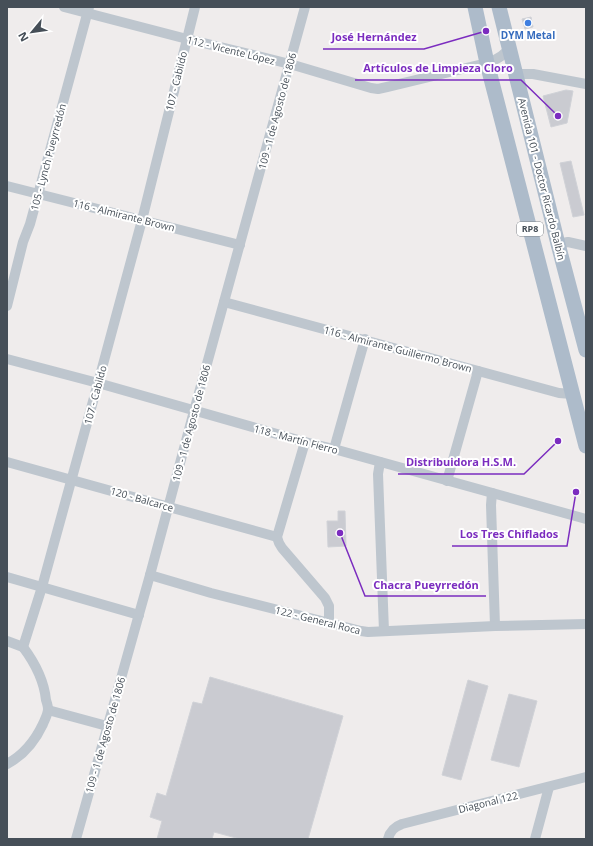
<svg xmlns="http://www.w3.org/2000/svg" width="593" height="846" font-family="'Open Sans',sans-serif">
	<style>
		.building { fill: #cacbd1; stroke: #d0d2d7 }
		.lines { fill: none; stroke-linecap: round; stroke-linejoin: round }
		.minor { stroke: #bec6ce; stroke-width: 10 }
		.primary { stroke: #adbbca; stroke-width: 15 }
		.shop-dot { fill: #3f7fe0; stroke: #fff; stroke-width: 1.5 }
		.labels { text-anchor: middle; stroke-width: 4; stroke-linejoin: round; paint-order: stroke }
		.shield { fill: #fff; stroke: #7e848a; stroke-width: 1 }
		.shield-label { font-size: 9px; font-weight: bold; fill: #464f58 }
		.shop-label { font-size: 10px; font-weight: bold; fill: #366cbe; stroke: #fff }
		.street-label { font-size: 10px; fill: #464f58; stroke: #fff }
		.leader { fill: none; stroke: #7b2cbf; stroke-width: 1.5 }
		.callout-dot { fill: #7b2cbf; stroke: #fff; stroke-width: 1.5 }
		.callout-label { font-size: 11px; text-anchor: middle; font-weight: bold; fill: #7b2cbf; stroke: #fff; stroke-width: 4; stroke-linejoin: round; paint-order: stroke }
	</style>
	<rect width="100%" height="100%" fill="#efecec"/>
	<g class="building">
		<polygon points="531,17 533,27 525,29 522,19"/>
		<polygon points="566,90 573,91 567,123 551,127 543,96"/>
		<polygon points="571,161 584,215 573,217 560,163"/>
		<polygon points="338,511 345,511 346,546 328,547 327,521 338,521"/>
		<polygon points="210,677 343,716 308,839 240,839 214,832 212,839 157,839 162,821 150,817 157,793 166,796 193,702 202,704"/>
		<polygon points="468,680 488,686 461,780 442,775"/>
		<polygon points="509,694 537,701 519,767 491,760"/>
	</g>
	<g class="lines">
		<g class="minor">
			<path d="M64 7 187 39 290 64 371 88 378 89 387 87 487 63C496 60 505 56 509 47"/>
			<polyline points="515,74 533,74 586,84"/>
			<polyline points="7,186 240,245"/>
			<polyline points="558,244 568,242 586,246"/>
			<polyline points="224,302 559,393 572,394"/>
			<polyline points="7,306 23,242 30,224 89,7"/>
			<polyline points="7,359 98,383 305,442 334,449 586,519"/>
			<polyline points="305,442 277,537 279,543 282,548 325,598 329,606 329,622"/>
			<polyline points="334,449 365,339"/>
			<polyline points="7,462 277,537"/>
			<polyline points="380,462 378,474 384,631"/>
			<polyline points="447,481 478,371"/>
			<polyline points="492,493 491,505 495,626"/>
			<polyline points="150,575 211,593 361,631 368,632 495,626 586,624"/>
			<polyline points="7,577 139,615"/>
			<polyline points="7,641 23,647"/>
			<polyline points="23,647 42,587 98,383 142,220 195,7"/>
			<polyline points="48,710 107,726"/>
			<path d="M7 764C24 755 35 741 43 724 45 719 48 714 48 709 48 706 47 703 46 700 44 680 35 663 23 647"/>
			<polyline points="76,839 150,575 194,411 305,7"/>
			<path d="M388 839C390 831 394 827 402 824L586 777"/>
			<polyline points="535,839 549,787"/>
		</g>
		<g class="primary">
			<polyline points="475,7 487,63 586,446"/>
			<polyline points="499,7 558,244 586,350"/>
		</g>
	</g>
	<circle class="shop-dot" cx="528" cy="23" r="4"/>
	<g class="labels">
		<rect class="shield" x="517" y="222" width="26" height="14" rx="3"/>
		<g class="shield-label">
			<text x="530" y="232">RP8</text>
		</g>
		<g class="shop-label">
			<text x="528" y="39">DYM Metal</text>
		</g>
		<g class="street-label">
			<text transform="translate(231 50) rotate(14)" y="4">112 - Vicente López</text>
			<text transform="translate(176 81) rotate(-76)" y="4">107 - Cabildo</text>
			<text transform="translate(277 111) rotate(-75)" y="4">109 - 1 de Agosto de 1806</text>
			<text transform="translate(48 157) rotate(-75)" y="4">105 - Lynch Pueyrredón</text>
			<text transform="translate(542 179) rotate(76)" y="4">Avenida 101 - Doctor Ricardo Balbín</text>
			<text transform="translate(124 215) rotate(14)" y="4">116 - Almirante Brown</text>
			<text transform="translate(398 349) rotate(15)" y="4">116 - Almirante Guillermo Brown</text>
			<text transform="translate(95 395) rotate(-75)" y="4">107 - Cabildo</text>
			<text transform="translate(191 423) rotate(-75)" y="4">109 - 1 de Agosto de 1806</text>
			<text transform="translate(296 439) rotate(15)" y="4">118 - Martín Fierro</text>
			<text transform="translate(142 499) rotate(16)" y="4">120 - Balcarce</text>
			<text transform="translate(318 620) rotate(14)" y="4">122 - General Roca</text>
			<text transform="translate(105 735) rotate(-74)" y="4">109 - 1 de Agosto de 1806</text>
			<text transform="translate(488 802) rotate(-14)" y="4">Diagonal 122</text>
		</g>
	</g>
	<path class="leader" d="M486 31L424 49H323M558 116L521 80H355M558 441L524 474H398M576 492L567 546H452M340 533L365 596H486"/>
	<g class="callout-dot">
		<circle cx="486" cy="31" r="4"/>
		<circle cx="558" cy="116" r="4"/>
		<circle cx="558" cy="441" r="4"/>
		<circle cx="576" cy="492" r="4"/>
		<circle cx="340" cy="533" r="4"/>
	</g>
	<g class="callout-label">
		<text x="374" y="41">José Hernández</text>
		<text x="438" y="72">Artículos de Limpieza Cloro</text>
		<text x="461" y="466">Distribuidora H.S.M.</text>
		<text x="509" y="538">Los Tres Chiflados</text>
		<text x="426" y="589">Chacra Pueyrredón</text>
	</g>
	<rect width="593" height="846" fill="none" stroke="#464f58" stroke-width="16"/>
	<g transform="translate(32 32) rotate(241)" stroke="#ffffff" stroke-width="3" paint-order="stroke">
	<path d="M0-3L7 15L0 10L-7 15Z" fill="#464f58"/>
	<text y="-6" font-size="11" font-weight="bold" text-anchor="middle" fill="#464f58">N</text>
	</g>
</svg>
